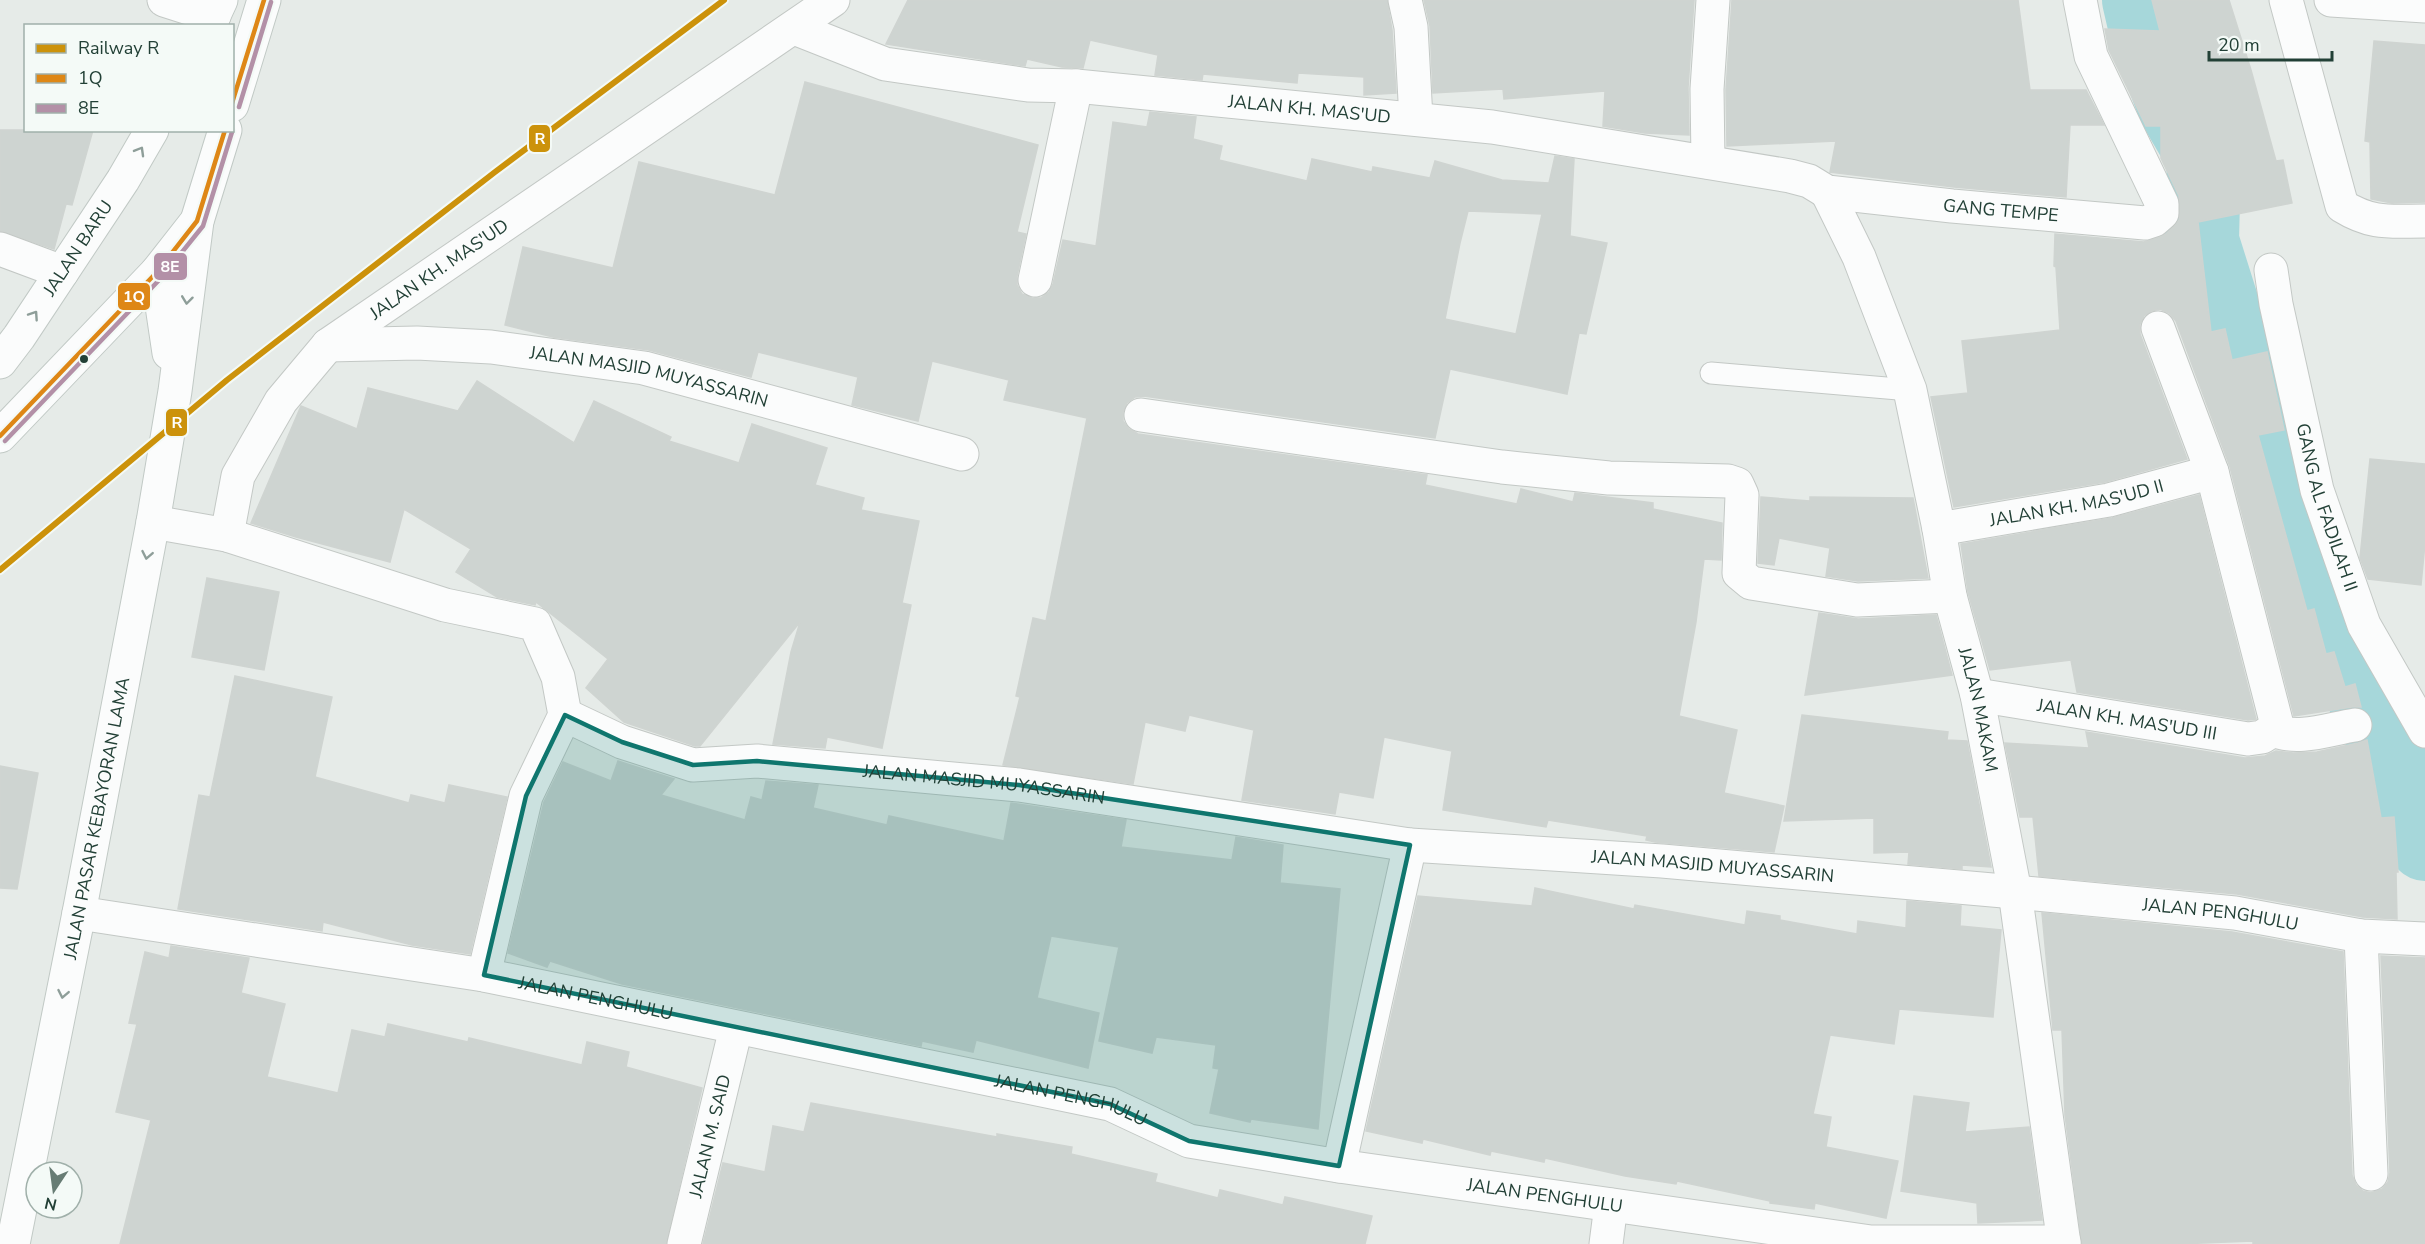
<svg xmlns="http://www.w3.org/2000/svg" width="2425" height="1244" font-family="'Nunito Sans',sans-serif">
	<style>
		.lines { fill: none; stroke-linecap: round; stroke-linejoin: round }
		.river { stroke: #a6d7da; stroke-width: 74 }
		.building { fill: #ced4d1; stroke: #cfd4d1; stroke-width: 1.5; fill-rule: evenodd }
		.lane-casing { stroke: #c3c8c5; stroke-width: 23 }
		.street-casing { stroke: #c3c8c5; stroke-width: 35 }
		.secondary-casing { stroke: #c1c9c5; stroke-width: 35 }
		.lane { stroke: #fbfcfc; stroke-width: 21 }
		.street { stroke: #fbfcfc; stroke-width: 33 }
		.secondary { stroke: #fbfcfc; stroke-width: 33 }
		.bus-1-casing { stroke: #f4faf7; stroke-width: 9 }
		.bus-2-casing { stroke: #f4faf7; stroke-width: 9 }
		.bus-1 { stroke: #de8716; stroke-width: 4.5 }
		.bus-2 { stroke: #b390a7; stroke-width: 4.5 }
		.rail-1-casing { stroke: #f4faf7; stroke-width: 10 }
		.rail-1 { stroke: #cc920b; stroke-width: 6 }
		.oneway { stroke: #8e9e99 }
		.marked { fill: #0f766e; fill-opacity: 0.2; stroke: #0f766e; stroke-width: 4.5; stroke-linejoin: round }
		.bus-dot { fill: #224036; stroke: #f4faf7; stroke-width: 2 }
		.labels { text-anchor: middle; stroke-width: 4.5; stroke-linejoin: round; paint-order: stroke }
		.street-label { font-size: 18px; fill: #224036; stroke: #f4faf7 }
		.line-badge { stroke: #f4faf7; stroke-width: 2 }
		.badge-label { font-size: 16px; text-anchor: middle; font-weight: bold; fill: #fff }
	</style>
	<rect width="100%" height="100%" fill="#e6ebe8"/>
	<g class="lines">
		<polyline class="river" points="2139,0 2145,26 2174,106 2204,157 2202,241 2319,612 2374,716 2425,844"/>
	</g>
	<g class="building">
		<polygon points="908,0 1387,0 1392,30 1396,93 1364,95 1364,77 1298,73 1297,83 1203,74 1202,80 1155,75 1158,55 1090,40 1083,68 1062,67 1027,59 1025,66 886,44"/>
		<polygon points="1424,0 1694,0 1688,88 1689,135 1645,133 1603,126 1605,91 1504,99 1503,89 1433,93 1430,26"/>
		<polygon points="1732,0 2018,0 2030,90 2086,90 2104,125 2070,125 2066,197 1954,187 1830,172 1836,141 1727,146 1726,90"/>
		<polygon points="2152,0 2229,0 2251,70 2276,161 2283,160 2292,203 2198,222 2211,332 2225,329 2232,360 2267,352 2284,430 2258,435 2307,611 2314,609 2326,654 2334,652 2345,687 2355,684 2361,707 2352,707 2294,716 2230,467 2176,321 2169,313 2160,309 2151,311 2144,316 2140,324 2140,334 2187,459 2105,482 1954,507 1931,397 1968,393 1962,341 2060,330 2056,267 2054,266 2055,234 2144,242 2166,234 2179,220 2179,196 2161,158 2161,126 2146,126 2109,50 2105,29 2160,31"/>
		<polygon points="2374,41 2425,45 2425,202 2392,203 2371,199 2370,142 2365,141"/>
		<path d="M805 82 1038 145 1017 232 1026 234 1017 276V285L1022 294 1032 298H1041L1049 292 1053 284 1063 240 1096 246 1113 122 1147 127 1150 112 1196 117 1193 139 1222 146 1219 160 1307 181 1312 159 1372 172 1373 167 1430 178 1435 161 1502 180 1549 183 1555 156 1574 159 1570 236 1607 243 1586 334 1579 333 1567 394 1450 369 1435 438 1144 396 1135 397 1127 403 1123 412V421L1129 429 1138 434 1427 475 1425 485 1517 504 1521 489 1573 502 1575 493 1653 503V509L1722 523 1721 560 1704 559 1696 622 1679 716 1737 730 1724 793 1784 806 1774 852 1655 842 1646 840 1647 836 1548 820 1546 827 1443 810 1452 751 1384 737 1373 798 1339 792 1335 814 1242 800 1254 730 1189 715 1185 731 1145 722 1133 784 1003 765 1020 697 1016 696 1033 618 1046 621 1087 418 1004 400 1009 380 932 361 918 421 852 405 858 377 758 352 751 377 649 350 553 337 505 325 523 247 613 268 639 162 775 195ZM1468 211 1542 214 1516 334 1445 319 1460 243Z"/>
		<polygon points="0,130 93,130 72,205 66,204 54,249 0,231"/>
		<polygon points="477,381 574,443 594,401 671,437 669,441 739,463 752,424 827,448 815,485 864,498 861,510 919,521 902,603 911,605 882,748 827,737 825,748 773,744 791,652 800,622 700,746 695,746 624,722 586,688 608,659 536,602 535,605 497,597 456,572 471,549 404,509 390,562 296,537 251,523 301,406 357,429 368,388 458,411"/>
		<polygon points="2370,459 2425,464 2425,543 2421,585 2368,579 2360,558"/>
		<polygon points="2199,495 2256,719 2248,720 2077,692 2071,660 1990,670 1968,592 1961,544 2112,518"/>
		<polygon points="1761,497 1810,501 1810,497 1913,498 1928,578 1858,581 1826,576 1830,548 1779,538 1774,565 1758,563"/>
		<polygon points="207,578 279,592 264,670 192,657"/>
		<polygon points="1819,613 1858,619 1936,615 1952,675 1805,695"/>
		<polygon points="235,676 332,697 315,777 409,803 411,795 445,803 449,785 507,797 470,954 412,945 323,922 322,931 178,909 199,795 210,797"/>
		<polygon points="1802,715 1948,732 1947,740 1967,741 1991,867 1962,865 1962,869 1908,864 1909,852 1874,853 1874,818 1784,821"/>
		<polygon points="2086,732 2245,758 2265,756 2276,751 2293,753 2317,752 2358,743 2367,740 2381,818 2394,817 2398,872 2396,872 2397,919 2363,917 2237,894 2039,876 2033,817 2020,817 2005,743 2089,748"/>
		<polygon points="618,761 674,779 661,795 745,820 751,797 762,800 766,781 818,785 813,808 887,825 889,816 1004,841 1011,803 1126,820 1121,847 1232,860 1236,837 1283,845 1280,883 1340,889 1318,1129 1251,1119 1250,1122 1210,1113 1219,1069 1213,1068 1216,1045 1156,1037 1152,1053 1099,1041 1119,947 1051,936 1037,998 1099,1013 1088,1068 976,1040 973,1052 922,1041 921,1046 622,984 550,961 547,967 508,953 544,802 563,762 611,781"/>
		<polygon points="0,766 38,773 17,889 0,888"/>
		<polygon points="1535,888 1634,909 1635,905 1745,925 1747,911 1780,916 1780,920 1857,934 1858,921 1906,928 1907,901 1961,906 1960,926 2001,930 1993,1017 1899,1009 1894,1044 1830,1035 1813,1114 1831,1117 1826,1147 1898,1161 1886,1218 1815,1203 1814,1209 1770,1203 1770,1201 1677,1181 1676,1184 1625,1176 1545,1158 1544,1162 1491,1151 1490,1155 1423,1139 1422,1143 1366,1131 1418,896 1532,906"/>
		<polygon points="2042,913 2232,932 2343,952 2352,1175 2356,1185 2363,1191 2371,1193 2382,1189 2388,1182 2390,1173 2381,956 2425,958 2425,1244 2253,1244 2253,1241 2178,1244 2082,1244 2065,1115 2062,1030 2053,1030"/>
		<polygon points="171,946 249,958 241,993 285,1004 267,1077 338,1093 352,1030 385,1037 388,1024 468,1042 469,1038 582,1065 587,1042 629,1052 626,1067 702,1088 666,1244 120,1244 151,1120 116,1112 137,1024 129,1023 145,952 169,958"/>
		<polygon points="1914,1096 1969,1103 1965,1132 2029,1127 2042,1220 1978,1223 1977,1203 1901,1191"/>
		<polygon points="811,1103 997,1137 997,1134 1072,1147 1071,1154 1157,1174 1155,1182 1218,1198 1220,1190 1283,1205 1285,1197 1372,1216 1365,1244 703,1244 723,1163 765,1172 773,1126 804,1132"/>
	</g>
	<g class="lines">
		<g class="lane-casing">
			<polyline id="lane" points="1711,373 1910,390"/>
		</g>
		<g class="street-casing">
			<g id="street">
				<polyline points="164,0 214,16"/>
				<polyline points="1405,0 1411,27 1416,119"/>
				<path d="M2286 0 2342 206C2373 225 2390 221 2425 221"/>
				<polyline points="2331,0 2425,6"/>
				<path id="s1" d="M794 28 885 64 1028 85 1076 86 1492 127 1790 176 1809 181 1827 192 1952 206 2145 223 2154 220 2162 213V204L2091 56 2080 0"/>
				<polyline points="1708,162 1707,89 1713,0"/>
				<path id="s2" d="M1827 192 1859 257 1910 390 1939 529 1950 596 1977 695 2015 892 2064 1244"/>
				<polyline points="0,249 62,272"/>
				<path id="s3" d="M2271 270 2276 304 2317 490 2364 625 2425 731"/>
				<polyline points="1035,280 1076,86"/>
				<polyline points="2158,328 2212,472 2276,721 2273,730"/>
				<path id="s4" d="M328 345 417 343 491 347 644 368 962 454"/>
				<polyline points="1141,415 1502,467 1609,478 1728,481 1737,484 1742,495 1739,573 1751,583 1857,600 1950,596"/>
				<polyline points="153,522 227,535 445,605 535,624 558,677 565,715 526,796 484,975"/>
				<path id="s5" d="M1939 529 2109 500 2212 472"/>
				<path id="s6" d="M227 535 238 476 281 401 328 345 833 0"/>
				<path id="s7" d="M1977 695 2248 739 2262 737 2273 730"/>
				<path id="s8" d="M565 715 622 742 693 765 757 761 1019 785 1410 845 1662 861 2015 892 2235 913 2361 936 2425 939"/>
				<path d="M2273 730C2298 741 2329 729 2355 725"/>
				<path id="s9" d="M79 913 484 975 1110 1104 1189 1141 1339 1166 1871 1242H2064"/>
				<polyline points="2361,936 2371,1174"/>
				<polyline points="1339,1166 1410,845"/>
				<path id="s10" d="M684 1244 736 1028"/>
				<polyline points="1606,1244 1611,1205"/>
			</g>
		</g>
		<g class="secondary-casing">
			<g id="secondary">
				<polyline points="209,26 221,0"/>
				<polyline points="232,105 264,0"/>
				<polyline points="157,272 169,353"/>
				<path id="s11" d="M0 362 19 337 123 180 152 130"/>
				<polyline points="0,436 157,272 197,221"/>
				<path id="s12" d="M13 1244 79 913 153 522 175 391 197 221 225 130"/>
			</g>
		</g>
		<use href="#lane" class="lane"/>
		<use href="#street" class="street"/>
		<use href="#secondary" class="secondary"/>
		<g class="bus-1-casing">
			<g id="bus-1">
				<polyline points="232,103 264,0"/>
				<polyline points="0,436 157,272 197,221 225,130"/>
			</g>
		</g>
		<g class="bus-2-casing">
			<g id="bus-2">
				<polyline points="239,107 271,2"/>
				<polyline points="5,441 162,277 203,226 232,132"/>
			</g>
		</g>
		<use href="#bus-1" class="bus-1"/>
		<use href="#bus-2" class="bus-2"/>
		<g class="rail-1-casing">
			<polyline id="rail-1" points="0,570 227,380 495,172 724,0"/>
		</g>
		<use href="#rail-1" class="rail-1"/>
	</g>
	<defs><path id="oneway-chevron" d="M-2-3.5L2.5 0L-2 3.5" fill="none" stroke-width="1.6" stroke-linecap="round" stroke-linejoin="round" transform="scale(1.5)"/></defs>
	<g class="oneway">
		<use href="#oneway-chevron" transform="translate(140 151) rotate(-60)"/>
		<use href="#oneway-chevron" transform="translate(187 300) rotate(97)"/>
		<use href="#oneway-chevron" transform="translate(34 315) rotate(-56)"/>
		<use href="#oneway-chevron" transform="translate(147 555) rotate(101)"/>
		<use href="#oneway-chevron" transform="translate(63 994) rotate(101)"/>
	</g>
	<path class="marked" d="M565 715 622 742 693 765 757 761 1019 785 1410 845 1339 1166 1189 1141 1110 1104 484 975 526 796Z"/>
	<circle class="bus-dot" cx="84" cy="359" r="5"/>
	<g class="labels">
		<g class="street-label">
			<text dy="6" stroke="none"><textPath href="#s1" startOffset="525">JALAN KH. MAS'UD</textPath></text>
			<text dy="6" stroke="none"><textPath href="#s1" startOffset="1226">GANG TEMPE</textPath></text>
			<text dy="6" stroke="none"><textPath href="#s11" startOffset="138">JALAN BARU</textPath></text>
			<text dy="6" stroke="none"><textPath href="#s6" startOffset="354">JALAN KH. MAS'UD</textPath></text>
			<text dy="6" stroke="none"><textPath href="#s4" startOffset="324">JALAN MASJID MUYASSARIN</textPath></text>
			<text dy="6" stroke="none"><textPath href="#s5" startOffset="140">JALAN KH. MAS'UD II</textPath></text>
			<text dy="6" stroke="none"><textPath href="#s3" startOffset="244">GANG AL FADILAH II</textPath></text>
			<text dy="6" stroke="none"><textPath href="#s2" startOffset="542">JALAN MAKAM</textPath></text>
			<text dy="6" stroke="none"><textPath href="#s7" startOffset="152">JALAN KH. MAS'UD III</textPath></text>
			<text dy="6" stroke="none"><textPath href="#s8" startOffset="430">JALAN MASJID MUYASSARIN</textPath></text>
			<text dy="6" stroke="none"><textPath href="#s12" startOffset="434">JALAN PASAR KEBAYORAN LAMA</textPath></text>
			<text dy="6" stroke="none"><textPath href="#s8" startOffset="1164">JALAN MASJID MUYASSARIN</textPath></text>
			<text dy="6" stroke="none"><textPath href="#s8" startOffset="1674">JALAN PENGHULU</textPath></text>
			<text dy="6" stroke="none"><textPath href="#s9" startOffset="524">JALAN PENGHULU</textPath></text>
			<text dy="6" stroke="none"><textPath href="#s9" startOffset="1010">JALAN PENGHULU</textPath></text>
			<text dy="6" stroke="none"><textPath href="#s10" startOffset="111">JALAN M. SAID</textPath></text>
			<text dy="6" stroke="none"><textPath href="#s9" startOffset="1496">JALAN PENGHULU</textPath></text>
		</g>
	</g>
	<g class="line-badge">
		<rect x="528" y="124" width="23" height="29" rx="6" fill="#cc920b"/>
		<rect x="153" y="252" width="35" height="29" rx="6" fill="#b390a7"/>
		<rect x="117" y="282" width="34" height="29" rx="6" fill="#de8716"/>
		<rect x="165" y="408" width="23" height="29" rx="6" fill="#cc920b"/>
	</g>
	<g class="badge-label">
		<text x="540" y="144">R</text>
		<text x="170" y="272">8E</text>
		<text x="134" y="302">1Q</text>
		<text x="177" y="428">R</text>
	</g>
	<rect x="24" y="24" width="210" height="108" fill="#f4faf7" stroke="#a0b0aa" stroke-width="1.5"/>
	<rect x="36" y="44" width="30" height="9" fill="#cc920b" stroke="#a0b0aa" stroke-width="1.5"/>
	<text x="78" y="54" font-size="18" fill="#224036">Railway R</text>
	<rect x="36" y="74" width="30" height="9" fill="#de8716" stroke="#a0b0aa" stroke-width="1.5"/>
	<text x="78" y="84" font-size="18" fill="#224036">1Q</text>
	<rect x="36" y="104" width="30" height="9" fill="#b390a7" stroke="#a0b0aa" stroke-width="1.5"/>
	<text x="78" y="114" font-size="18" fill="#224036">8E</text>
	<g transform="translate(54 1190) rotate(193)"><circle r="28" fill="#f4faf7" stroke="#a0b0aa" stroke-width="1.5"/>
	<path d="M0-4.5L10 22L0 15L-10 22Z" fill="#677c74"/>
	<text y="-9" font-size="16" font-weight="bold" text-anchor="middle" fill="#224036">N</text>
	</g>
	<path d="M2209 51v9h123v-9" fill="none" stroke="#224036" stroke-width="3"/>
	<text x="2218" y="51" font-size="18" fill="#224036" stroke="#f4faf7" stroke-width="4.5" paint-order="stroke">20 m</text>
</svg>
